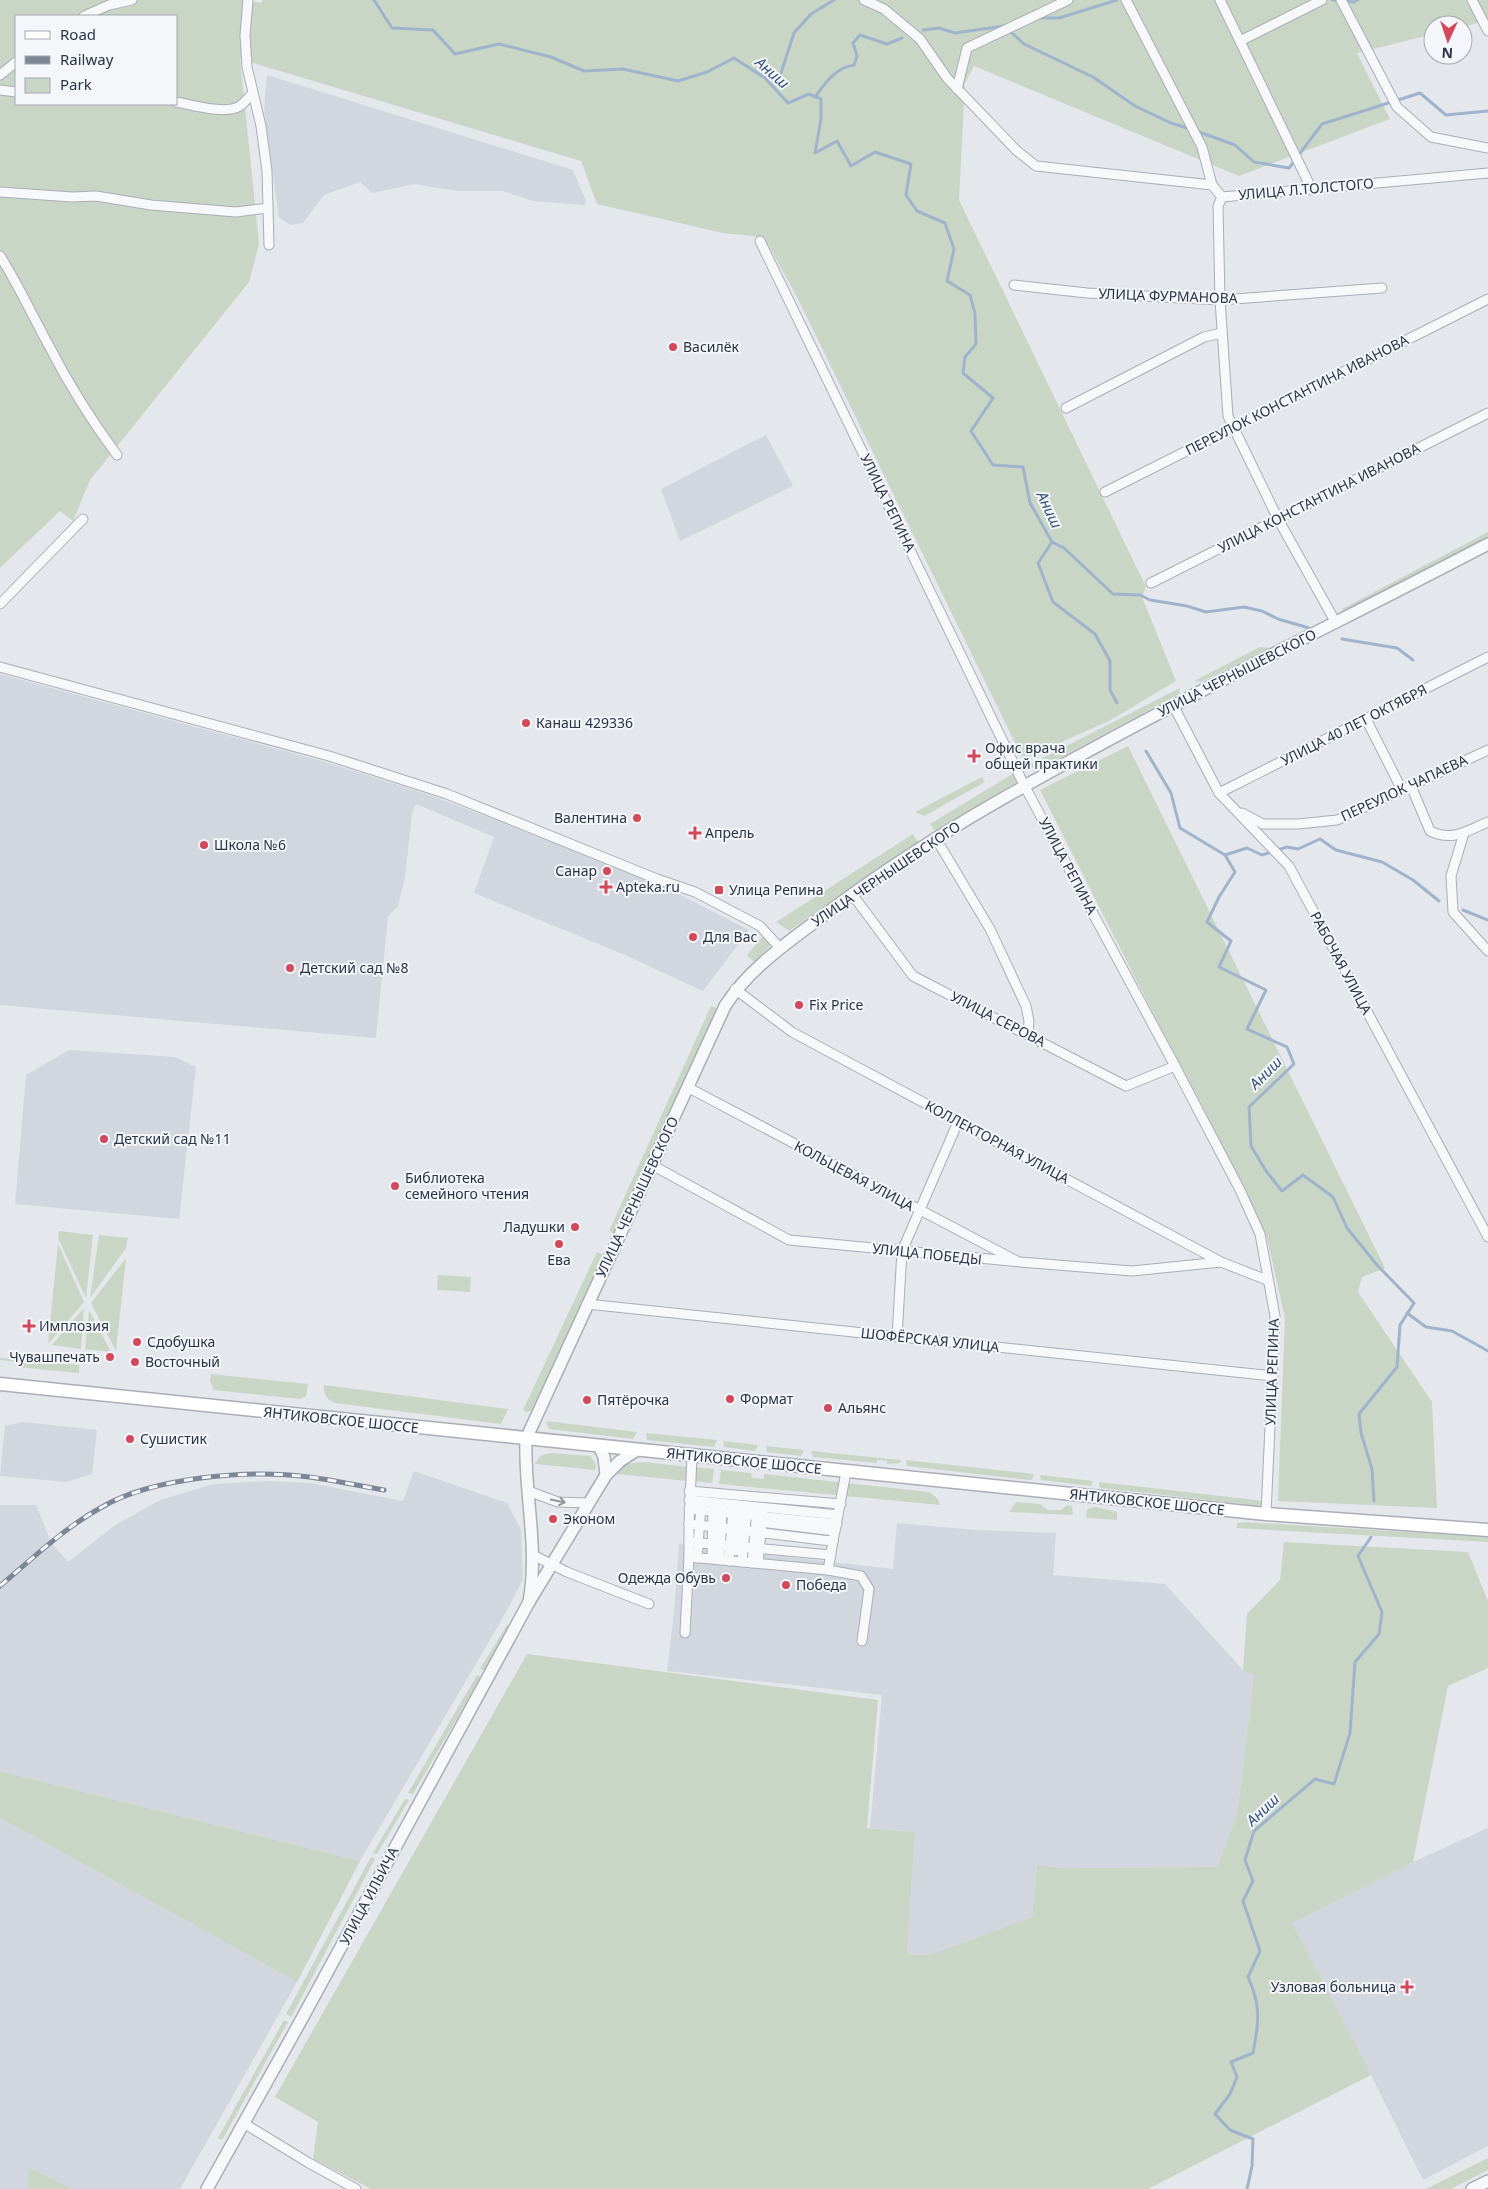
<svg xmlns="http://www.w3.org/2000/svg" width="1488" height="2189" font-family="'Noto Sans',sans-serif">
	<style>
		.built { fill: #d2d6de }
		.green { fill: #c9d6c5; fill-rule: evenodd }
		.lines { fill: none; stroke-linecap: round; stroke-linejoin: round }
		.stream { stroke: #9fb4cc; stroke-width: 3 }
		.minor-casing { stroke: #a9aeb7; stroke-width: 11 }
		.tertiary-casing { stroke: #a9aeb7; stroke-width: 14 }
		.secondary-casing { stroke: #a9aeb7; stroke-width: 15 }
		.minor { stroke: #f7f8fa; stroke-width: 9 }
		.tertiary { stroke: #f7f8fa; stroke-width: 11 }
		.secondary { stroke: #fff; stroke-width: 12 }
		.rail-casing { stroke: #7d8696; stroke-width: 5 }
		.rail { stroke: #f4f6f9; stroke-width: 3; stroke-dasharray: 9; stroke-linecap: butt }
		.oneway { stroke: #9196a0 }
		.poi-dot { fill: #d1495b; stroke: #f4f6f9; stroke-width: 2 }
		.labels { text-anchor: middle; stroke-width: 4; stroke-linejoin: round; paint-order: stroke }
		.street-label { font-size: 14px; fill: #2b3445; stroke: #f4f6f9 }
		.poi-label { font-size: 14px; fill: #2b3445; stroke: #f4f6f9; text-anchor: start }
		.water-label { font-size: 15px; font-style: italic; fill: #34527a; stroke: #f4f6f9 }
	</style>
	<rect width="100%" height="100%" fill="#e4e7ec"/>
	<g class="built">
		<polygon points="267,75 573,170 586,201 585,205 533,201 503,191 457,191 414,184 372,193 360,182 324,195 303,223 291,225 279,218 264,108"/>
		<polygon points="766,435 793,486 680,541 661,489"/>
		<polygon points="0,674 325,762 433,796 655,882 749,930 703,991 625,955 474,893 494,837 416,804 412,813 405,877 398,906 388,916 376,1038 0,1005"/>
		<polygon points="69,1050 175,1057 196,1067 179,1219 15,1204 26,1075"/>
		<polygon points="23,1422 97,1430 92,1474 67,1482 0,1476 5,1426"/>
		<polygon points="414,1471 507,1503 521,1530 523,1579 505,1614 360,1861 0,1771 0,1505 36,1505 51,1542 68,1562 114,1526 160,1500 214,1484 267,1481 310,1483 403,1501"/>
		<polygon points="897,1523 975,1530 1056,1533 1053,1575 1165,1584 1243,1670 1254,1674 1237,1815 1217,1867 1063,1868 1037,1865 1032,1917 929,1955 907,1954 915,1832 870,1828 882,1695 667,1671 674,1612 679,1544 893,1569"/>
		<polygon points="0,1818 297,1982 180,2189 74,2189 28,2167 28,2189 0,2189"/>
		<polygon points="1488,1828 1488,2146 1423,2180 1371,2075 1291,1923 1413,1862"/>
	</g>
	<g class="green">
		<path d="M0 0H241L262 3V0H1488V20L1463 27V25H1433V34L1357 53 1390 119 1239 176 974 66 965 83 959 200 1146 587 1142 597 1176 681 1109 721 1023 759 797 297 764 237 723 233 597 204 581 161 240 59 259 244 249 282 90 480 73 521 60 511 0 568ZM16 16H176V104H16Z"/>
		<polygon points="1488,532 1488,538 1348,612 1342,609"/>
		<polygon points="1260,647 1270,648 1201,682 1194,681"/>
		<polygon points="1180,688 1179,694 1040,768 1031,768 1029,765"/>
		<polygon points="1128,746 1385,1268 1362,1277 1358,1292 1432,1402 1437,1508 1278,1501 1285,1318 1267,1238 1040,790"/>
		<polygon points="1016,772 1018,781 935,831 930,824"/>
		<polygon points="982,777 985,782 924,816 915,812"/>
		<polygon points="913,834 918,842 789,931 776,922"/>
		<polygon points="764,935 772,944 754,962 747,955"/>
		<polygon points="711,1006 719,1009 615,1234 609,1231"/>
		<polygon points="59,1231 93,1235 86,1298 58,1238"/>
		<polygon points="99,1235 128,1238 126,1248 90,1298"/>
		<polygon points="58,1244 84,1302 48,1344"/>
		<polygon points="597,1252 605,1256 531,1411 526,1412 523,1410"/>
		<polygon points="126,1258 116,1351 91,1303"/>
		<polygon points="438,1275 471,1277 470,1292 437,1290"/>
		<polygon points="84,1308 81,1349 52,1345"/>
		<polygon points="89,1310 111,1352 85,1349"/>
		<polygon points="0,1358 79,1365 79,1373 17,1367 16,1362 0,1360"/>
		<polygon points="211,1374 308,1384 306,1396 300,1399 214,1390 210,1381"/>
		<path d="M324 1385 508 1409 501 1424 335 1403C327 1399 323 1395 324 1385Z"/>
		<polygon points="546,1421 637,1432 633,1439 549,1429"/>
		<polygon points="646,1433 717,1440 714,1447 647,1440"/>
		<polygon points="723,1441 758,1445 755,1451 724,1447"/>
		<polygon points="766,1446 804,1450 801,1456 767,1452"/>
		<polygon points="811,1451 901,1460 900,1463 887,1464 887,1461 877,1460 877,1463 813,1457"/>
		<polygon points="550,1453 590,1456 596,1464 595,1470 535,1464 540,1456"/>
		<polygon points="906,1460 1034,1474 1032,1479 1030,1480 907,1466"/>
		<polygon points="644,1462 689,1467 688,1481 617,1474 624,1464"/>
		<polygon points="694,1467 714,1469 712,1483 693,1481"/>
		<polygon points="721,1470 751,1473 752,1478 764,1479 764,1474 929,1492 938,1499 940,1505 719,1484"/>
		<polygon points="1040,1475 1093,1481 1091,1486 1041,1480"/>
		<polygon points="1099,1482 1264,1501 1262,1506 1101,1488 1099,1486"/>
		<polygon points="1016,1502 1040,1504 1048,1510 1061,1510 1067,1505 1072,1506 1073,1515 1009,1512"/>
		<polygon points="1096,1507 1117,1512 1117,1520 1086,1518 1087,1509"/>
		<polygon points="1244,1522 1488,1537 1488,1542 1236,1528 1238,1523"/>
		<polygon points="1284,1542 1468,1552 1488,1601 1488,1668 1448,1686 1413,1862 1292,1923 1371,2075 1148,2189 371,2189 313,2159 318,2122 275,2097 527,1654 878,1700 867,1828 915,1832 907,1954 929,1955 1032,1917 1037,1865 1063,1868 1217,1867 1237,1815 1254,1675 1243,1670 1247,1614 1280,1580"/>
		<polygon points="507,1625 510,1627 485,1671 480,1669"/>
		<polygon points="477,1675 481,1677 413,1794 408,1793"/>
		<polygon points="0,1771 360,1861 297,1982 0,1818"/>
		<polygon points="405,1799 409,1800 377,1854 373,1853"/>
		<polygon points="371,1857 375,1859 291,2017 286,2014"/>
		<polygon points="284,2020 288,2022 222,2140 218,2138"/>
		<polygon points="1488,2158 1488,2170 1451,2189 1426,2189"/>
		<polygon points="28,2167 74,2189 28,2189"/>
	</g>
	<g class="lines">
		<g class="stream">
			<polyline points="374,0 392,28 433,30 455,54 499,44 551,57 584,71 623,69 678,81 707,72 734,58 765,78 788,103 809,94 821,99 821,119 815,153 837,141 851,166 875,152 911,164 906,195 917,211 945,223 954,249 947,281 970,295 975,314 976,344 965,357 963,373 993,398 971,431 993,465 1023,467 1030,503 1052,542 1038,563 1053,602 1095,634 1110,661 1110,690 1117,703"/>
			<polyline points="1332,0 1354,2 1358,0"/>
			<polyline points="1038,18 1059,18 1117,0"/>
			<polyline points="923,30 939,28 955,33 1004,26 1024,44 1093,77 1135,106 1171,123 1190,129"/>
			<polyline points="765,78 779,76 781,73 794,33 811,14 834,0"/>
			<path d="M815 97C826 82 835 68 854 65L857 56 853 43 860 35 887 44 902 38"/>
			<polyline points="1196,131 1235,145 1254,162 1289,168 1322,124 1420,93 1446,115 1488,111"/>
			<polyline points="1052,542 1064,548 1113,594 1140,595 1150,600 1187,606 1206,612 1244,607 1262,611 1278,619 1309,628"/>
			<polyline points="1342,639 1397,648 1413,660"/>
			<polyline points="1146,751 1171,793 1180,828 1225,855 1235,872 1219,897 1207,922 1231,941 1219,967 1266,990 1247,1029 1287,1047 1294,1064 1249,1107 1251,1146 1266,1171 1282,1191 1303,1175 1333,1197 1347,1228 1377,1265 1414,1303 1400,1325 1397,1367 1359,1414 1361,1433 1372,1469 1374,1501"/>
			<polyline points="1225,855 1247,848 1262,855 1287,847 1298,849 1320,839 1336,850 1382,862 1413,880 1439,901"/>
			<polyline points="1463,910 1488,920"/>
			<polyline points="1407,1313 1426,1327 1452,1331 1488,1351"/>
			<path d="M1247 2189 1252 2166 1253 2139 1230 2130 1215 2114 1230 2094 1237 2077 1231 2062 1253 2053C1259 2023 1261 2005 1248 1977L1260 1951 1243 1901 1253 1881 1245 1860 1254 1831 1315 1779 1334 1784 1350 1733 1355 1662 1379 1634 1382 1612 1358 1556 1371 1537"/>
		</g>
		<g class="minor-casing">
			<g id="minor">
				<polyline points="248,0 245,35 247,67 261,126 267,171 269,245"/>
				<polyline points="864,0 884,9 920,39 947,78 1016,150 1036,166 1212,185 1222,197"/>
				<polyline points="1126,0 1202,147 1212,185"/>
				<polyline points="1220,0 1312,190"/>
				<polyline points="1341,0 1397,107 1431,137 1488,148"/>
				<polyline points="1472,0 1488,31"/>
				<polyline points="84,16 109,5 132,0"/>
				<polyline points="1240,41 1322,0"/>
				<polyline points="0,75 16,62"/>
				<polyline points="957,89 967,48 1068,0"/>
				<polyline points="0,90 16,92"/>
				<path d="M176 102C193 105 225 115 240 106 244 103 248 98 252 94"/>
				<polyline points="0,192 72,197 96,196 151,205 236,212 268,208"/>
				<polyline points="1222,197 1218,206 1220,300 1228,416 1278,519 1336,623"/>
				<polyline points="1222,197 1488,173"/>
				<polyline points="760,241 1024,785 1175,1066 1240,1190 1260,1234 1275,1316 1266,1514"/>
				<path d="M0 256C18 284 32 315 48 344 68 383 91 420 117 455"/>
				<polyline points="1014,285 1087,293 1220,300 1382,288"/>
				<polyline points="1066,408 1204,337 1222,333"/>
				<polyline points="1105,492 1488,299"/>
				<polyline points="1151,583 1488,413"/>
				<polyline points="0,604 83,519"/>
				<polyline points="0,667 329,756 447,794 657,879 695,892 760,926 780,948"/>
				<polyline points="1173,705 1219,793 1289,866 1488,1237"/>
				<polyline points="1366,719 1402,790"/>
				<path d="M1411 786 1430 831C1452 842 1467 831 1488 822"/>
				<polyline points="1219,793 1488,657"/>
				<polyline points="1242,813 1263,824 1298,824 1337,820 1488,750"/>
				<polyline points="1464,833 1451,876 1453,912 1488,951"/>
				<polyline points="935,837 990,929 1026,1006 1029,1021 1028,1035"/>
				<polyline points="852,894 913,976 1126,1086 1175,1066"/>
				<polyline points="735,989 792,1032 1221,1262 1267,1280"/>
				<polyline points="689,1088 1015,1260"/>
				<polyline points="652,1165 789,1240 1020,1262 1132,1271 1221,1262"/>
				<polyline points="587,1304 1273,1376"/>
				<polyline points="897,1337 902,1251 958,1122"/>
				<polyline points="692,1456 689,1524 822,1540 833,1541 846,1472"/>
				<polyline points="528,1491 558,1502 589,1503"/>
				<polyline points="689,1491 841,1504"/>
				<polyline points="689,1500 838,1515"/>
				<polyline points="689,1509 837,1524"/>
				<polyline points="768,1523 835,1531"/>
				<polyline points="689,1524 689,1557 828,1570 833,1541"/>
				<polyline points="689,1542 831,1555"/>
				<polyline points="736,1551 740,1509"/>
				<polyline points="533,1555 567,1572 649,1604"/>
				<polyline points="697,1558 701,1506"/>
				<polyline points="712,1559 713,1507"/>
				<polyline points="720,1560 722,1508"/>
				<polyline points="729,1561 733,1508"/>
				<polyline points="742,1562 747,1510"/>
				<polyline points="752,1563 757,1511"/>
				<polyline points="758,1563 763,1511"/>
				<polyline points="828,1570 861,1576 869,1589 862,1641"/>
				<polyline points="685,1633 689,1557"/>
				<polyline points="245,2124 309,2163 356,2189"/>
			</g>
		</g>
		<g class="tertiary-casing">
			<g id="tertiary">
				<polyline points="599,1446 604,1457 606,1475"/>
				<path d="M529 1602C539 1547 524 1494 526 1439L725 1006C749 968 791 940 827 913 914 847 1008 794 1103 743 1230 674 1360 611 1488 544"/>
				<polyline points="207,2189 299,2024 529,1602 606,1475 620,1461 637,1450"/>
				<polyline points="1472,2189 1488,2181"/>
			</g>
		</g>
		<g class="secondary-casing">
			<polyline id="secondary" points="0,1384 1266,1514 1488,1530"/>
		</g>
		<use href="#minor" class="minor"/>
		<use href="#tertiary" class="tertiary"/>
		<use href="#secondary" class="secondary"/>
		<g class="rail-casing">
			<path id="rail" d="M0 1586C33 1558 64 1528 102 1507 153 1477 251 1469 309 1477 334 1480 359 1486 384 1490"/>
		</g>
		<use href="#rail" class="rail"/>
	</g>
	<defs><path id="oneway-shaft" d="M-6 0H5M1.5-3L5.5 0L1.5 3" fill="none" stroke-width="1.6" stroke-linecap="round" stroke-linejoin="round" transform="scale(1.25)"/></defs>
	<use class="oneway" href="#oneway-shaft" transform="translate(558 1501) rotate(12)"/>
	<g class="poi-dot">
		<circle cx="673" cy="347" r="5"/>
		<circle cx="526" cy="723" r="5"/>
		<path d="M971.5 748.5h5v5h5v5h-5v5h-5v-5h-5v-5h5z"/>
		<circle cx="637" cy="818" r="5"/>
		<path d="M692.5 825.5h5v5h5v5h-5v5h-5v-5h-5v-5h5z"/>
		<circle cx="204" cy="845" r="5"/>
		<circle cx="607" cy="871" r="5"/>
		<path d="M603.5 879.5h5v5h5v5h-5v5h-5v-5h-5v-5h5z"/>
		<rect x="714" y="885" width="10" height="10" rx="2.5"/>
		<circle cx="693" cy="937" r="5"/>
		<circle cx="290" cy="968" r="5"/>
		<circle cx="799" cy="1005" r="5"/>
		<circle cx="104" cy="1139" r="5"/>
		<circle cx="395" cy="1186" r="5"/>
		<circle cx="575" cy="1227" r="5"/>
		<circle cx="559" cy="1244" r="5"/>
		<path d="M26.5 1318.5h5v5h5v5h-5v5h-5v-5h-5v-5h5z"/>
		<circle cx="137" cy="1342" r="5"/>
		<circle cx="110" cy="1357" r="5"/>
		<circle cx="135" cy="1362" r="5"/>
		<circle cx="730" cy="1399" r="5"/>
		<circle cx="587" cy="1400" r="5"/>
		<circle cx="828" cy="1408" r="5"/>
		<circle cx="130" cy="1439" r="5"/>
		<circle cx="553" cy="1519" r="5"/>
		<circle cx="726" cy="1578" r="5"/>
		<circle cx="786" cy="1585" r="5"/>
		<path d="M1404.5 1979.5h5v5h5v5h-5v5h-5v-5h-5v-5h5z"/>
	</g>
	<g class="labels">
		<g class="street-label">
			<text transform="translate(1306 189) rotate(-5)" y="5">УЛИЦА Л.ТОЛСТОГО</text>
			<text transform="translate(1168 296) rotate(2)" y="5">УЛИЦА ФУРМАНОВА</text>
			<text transform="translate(1297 395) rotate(-27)" y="5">ПЕРЕУЛОК КОНСТАНТИНА ИВАНОВА</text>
			<text transform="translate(1319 498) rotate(-27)" y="5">УЛИЦА КОНСТАНТИНА ИВАНОВА</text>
			<text transform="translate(888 503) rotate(64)" y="5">УЛИЦА РЕПИНА</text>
			<text transform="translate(1237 673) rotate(-27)" y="5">УЛИЦА ЧЕРНЫШЕВСКОГО</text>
			<text transform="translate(1354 725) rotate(-27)" y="5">УЛИЦА 40 ЛЕТ ОКТЯБРЯ</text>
			<text transform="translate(1404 788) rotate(-25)" y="5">ПЕРЕУЛОК ЧАПАЕВА</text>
			<text transform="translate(1068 866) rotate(62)" y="5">УЛИЦА РЕПИНА</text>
			<text transform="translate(886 874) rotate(-34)" y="5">УЛИЦА ЧЕРНЫШЕВСКОГО</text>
			<text transform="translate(1341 963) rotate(62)" y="5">РАБОЧАЯ УЛИЦА</text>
			<text transform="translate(998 1019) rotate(27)" y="5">УЛИЦА СЕРОВА</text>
			<text transform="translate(997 1142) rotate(28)" y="5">КОЛЛЕКТОРНАЯ УЛИЦА</text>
			<text transform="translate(854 1176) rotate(28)" y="5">КОЛЬЦЕВАЯ УЛИЦА</text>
			<text transform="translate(637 1197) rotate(-65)" y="5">УЛИЦА ЧЕРНЫШЕВСКОГО</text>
			<text transform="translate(927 1254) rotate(6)" y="5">УЛИЦА ПОБЕДЫ</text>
			<text transform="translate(930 1340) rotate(6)" y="5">ШОФЁРСКАЯ УЛИЦА</text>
			<text transform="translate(1272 1372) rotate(-88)" y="5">УЛИЦА РЕПИНА</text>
			<text transform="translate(341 1420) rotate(6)" y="5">ЯНТИКОВСКОЕ ШОССЕ</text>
			<text transform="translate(744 1461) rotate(6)" y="5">ЯНТИКОВСКОЕ ШОССЕ</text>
			<text transform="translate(1147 1502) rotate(6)" y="5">ЯНТИКОВСКОЕ ШОССЕ</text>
			<text transform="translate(369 1896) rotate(-62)" y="5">УЛИЦА ИЛЬИЧА</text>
		</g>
		<g class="poi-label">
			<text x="683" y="352">Василёк</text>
			<text x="536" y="728">Канаш 429336</text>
			<text x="985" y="753">Офис врача<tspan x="985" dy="16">общей практики</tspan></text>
			<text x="627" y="823" text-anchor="end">Валентина</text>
			<text x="705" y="838">Апрель</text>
			<text x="214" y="850">Школа №6</text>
			<text x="597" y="876" text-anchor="end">Санар</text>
			<text x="616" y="892">Apteka.ru</text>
			<text x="729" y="895">Улица Репина</text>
			<text x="703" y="942">Для Вас</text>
			<text x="300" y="973">Детский сад №8</text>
			<text x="809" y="1010">Fix Price</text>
			<text x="114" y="1144">Детский сад №11</text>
			<text x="405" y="1183">Библиотека<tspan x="405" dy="16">семейного чтения</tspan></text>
			<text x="565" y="1232" text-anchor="end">Ладушки</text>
			<text x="559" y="1265" text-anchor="middle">Ева</text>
			<text x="39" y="1331">Имплозия</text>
			<text x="147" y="1347">Сдобушка</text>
			<text x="100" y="1362" text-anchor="end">Чувашпечать</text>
			<text x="145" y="1367">Восточный</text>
			<text x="740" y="1404">Формат</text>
			<text x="597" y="1405">Пятёрочка</text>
			<text x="838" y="1413">Альянс</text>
			<text x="140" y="1444">Сушистик</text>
			<text x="563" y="1524">Эконом</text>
			<text x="716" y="1583" text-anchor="end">Одежда Обувь</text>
			<text x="796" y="1590">Победа</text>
			<text x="1396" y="1992" text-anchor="end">Узловая больница</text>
		</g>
		<g class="water-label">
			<text transform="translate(772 73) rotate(41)" y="5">Аниш</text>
			<text transform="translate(1049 510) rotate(65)" y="5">Аниш</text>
			<text transform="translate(1266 1073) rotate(-45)" y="5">Аниш</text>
			<text transform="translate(1263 1810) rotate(-44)" y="5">Аниш</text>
		</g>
	</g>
	<rect x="15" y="15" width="162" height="90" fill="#f4f6f9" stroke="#a4a8b1"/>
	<rect x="25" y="31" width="25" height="8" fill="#ffffff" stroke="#a4a8b1"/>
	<text x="60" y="40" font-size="15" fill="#2b3445">Road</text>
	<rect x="25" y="56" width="25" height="8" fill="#7d8696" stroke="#a4a8b1"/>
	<text x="60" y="65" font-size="15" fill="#2b3445">Railway</text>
	<rect x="25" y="78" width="25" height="15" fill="#c9d6c5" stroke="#a4a8b1"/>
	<text x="60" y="90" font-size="15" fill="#2b3445">Park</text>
	<g transform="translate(1448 40) rotate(183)"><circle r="24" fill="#f4f6f9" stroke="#a4a8b1"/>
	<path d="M0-4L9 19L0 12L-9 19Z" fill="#d1495b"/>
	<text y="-8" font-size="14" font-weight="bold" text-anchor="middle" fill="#2b3445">N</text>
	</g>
</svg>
